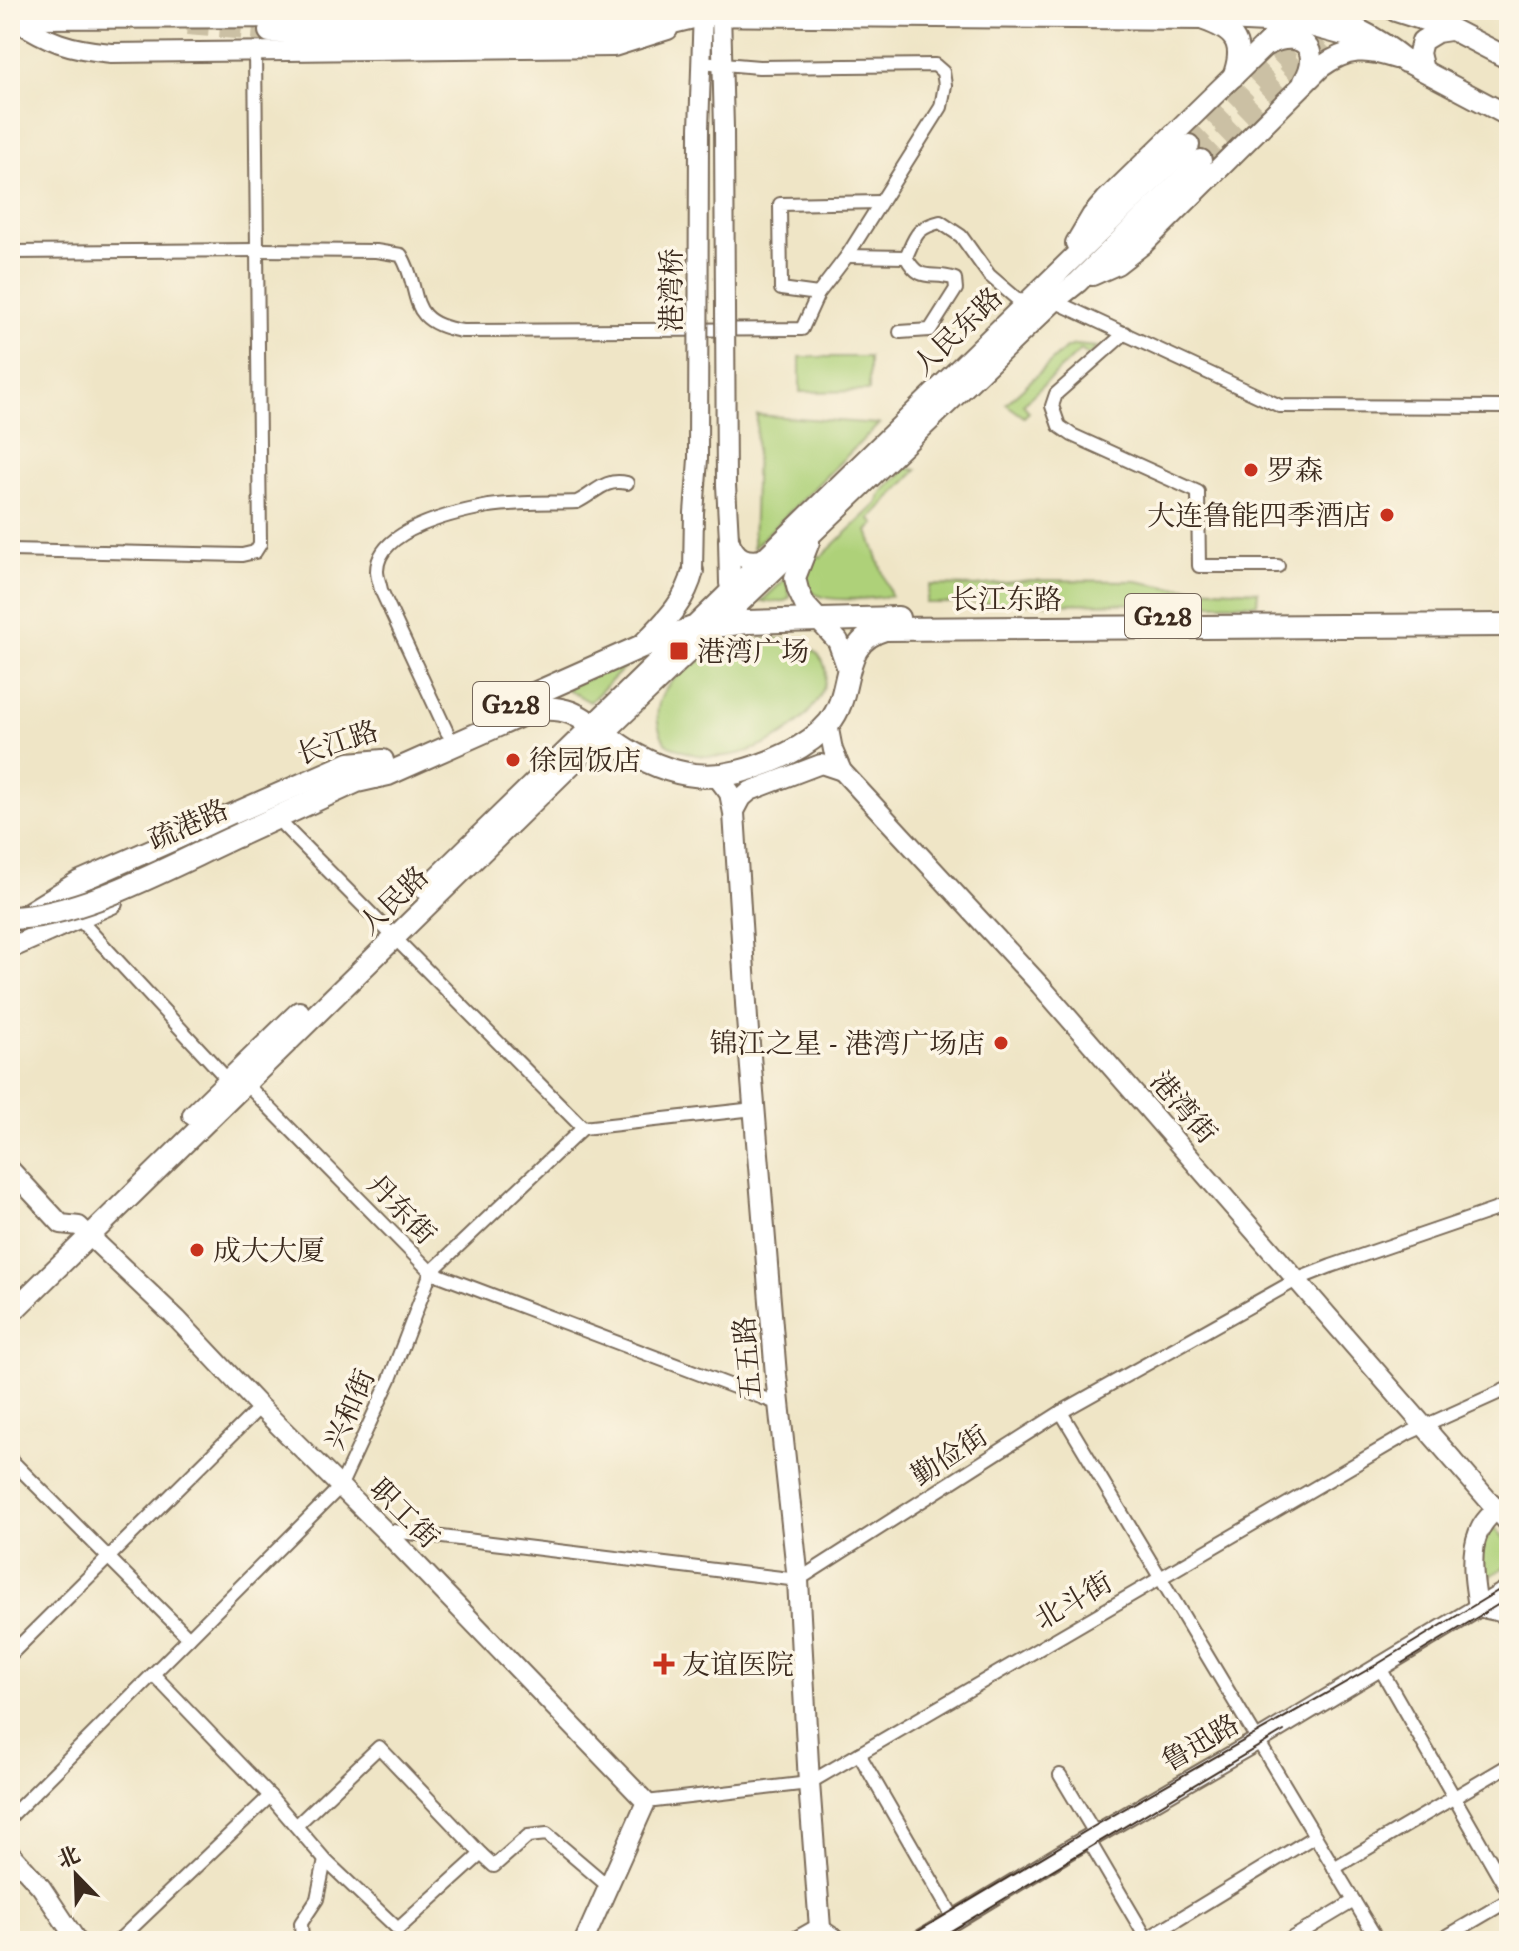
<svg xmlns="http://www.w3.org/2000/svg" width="1519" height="1951" font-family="'IM FELL Great Primer','Noto Serif SC',serif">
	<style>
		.green { fill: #aed179; stroke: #747e4c; stroke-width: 2 }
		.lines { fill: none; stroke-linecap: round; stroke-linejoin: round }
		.primary-tunnel { stroke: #cbc0a4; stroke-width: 20; stroke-dasharray: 20 10; stroke-linecap: butt }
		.highway-tunnel { stroke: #cbc0a4; stroke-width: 22; stroke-dasharray: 22 11; stroke-linecap: butt }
		.street-casing { stroke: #7a6b59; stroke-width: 16 }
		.secondary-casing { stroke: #7a6b59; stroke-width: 22 }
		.primary-casing { stroke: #7a6b59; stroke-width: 24 }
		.highway-casing { stroke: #7a6b59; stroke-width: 26 }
		.street { stroke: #fff; stroke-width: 12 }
		.secondary { stroke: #fff; stroke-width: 18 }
		.primary { stroke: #fff; stroke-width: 20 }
		.highway { stroke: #fff; stroke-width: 22 }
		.tram { stroke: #3b2a1e; stroke-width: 2 }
		.secondary-bridge-casing { stroke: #7a6b59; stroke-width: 22; stroke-linecap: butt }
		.highway-bridge-casing { stroke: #7a6b59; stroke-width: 26; stroke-linecap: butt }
		.secondary-bridge { stroke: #fff; stroke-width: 18 }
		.highway-bridge { stroke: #fff; stroke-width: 22 }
		.poi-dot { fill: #c8321e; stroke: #fcf5e5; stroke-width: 3 }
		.labels { text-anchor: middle; stroke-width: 7; stroke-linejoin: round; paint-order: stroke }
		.shield { fill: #fcf5e5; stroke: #75675a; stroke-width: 2 }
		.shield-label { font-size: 26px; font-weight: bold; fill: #3b2a1e }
		.street-label { font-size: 28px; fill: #3b2a1e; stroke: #fcf5e5 }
		.poi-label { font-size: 28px; fill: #3b2a1e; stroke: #fcf5e5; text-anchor: start }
	</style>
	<rect width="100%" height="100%" fill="#fcf5e5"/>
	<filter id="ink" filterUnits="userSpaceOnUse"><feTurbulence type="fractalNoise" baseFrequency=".0125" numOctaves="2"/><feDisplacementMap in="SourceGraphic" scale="16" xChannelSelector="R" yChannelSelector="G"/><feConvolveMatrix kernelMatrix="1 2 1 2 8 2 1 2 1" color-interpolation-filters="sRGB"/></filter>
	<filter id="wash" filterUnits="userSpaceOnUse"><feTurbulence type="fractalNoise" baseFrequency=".006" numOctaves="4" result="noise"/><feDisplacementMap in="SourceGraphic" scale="32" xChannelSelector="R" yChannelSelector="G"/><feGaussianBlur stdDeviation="1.8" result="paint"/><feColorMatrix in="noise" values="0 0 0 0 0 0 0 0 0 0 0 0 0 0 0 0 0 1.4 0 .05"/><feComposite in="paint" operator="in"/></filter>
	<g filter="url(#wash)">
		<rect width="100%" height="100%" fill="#efe5c6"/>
		<g class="green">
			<polygon points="1075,345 1098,347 1088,355 1081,350 1023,404 1029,412 1024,417 1006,404 1066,348"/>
			<polygon points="800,357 869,357 869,391 800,392"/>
			<polygon points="757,415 879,424 753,548"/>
			<path d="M907 468 917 470 870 519 875 524 868 531 891 596C862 599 776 612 815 554L821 557 877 504 882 492Z"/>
			<polygon points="786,578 790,597 785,601 761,602"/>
			<polygon points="1030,580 1136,581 1168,587 1258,591 1257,604 926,603 930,585 976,586"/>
			<path d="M772 638C905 648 761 804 665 742 630 678 725 644 772 638Z"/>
			<polygon points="632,660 590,702 565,688"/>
			<path d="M1495 1528 1509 1545V1565L1481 1581C1477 1565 1481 1538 1495 1528Z"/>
		</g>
	</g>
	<g filter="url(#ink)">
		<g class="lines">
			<g class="primary-tunnel">
				<polyline points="1189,145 1307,30"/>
				<polyline points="1201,160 1354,10"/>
			</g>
			<polyline class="highway-tunnel" points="187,24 270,31"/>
			<g class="street-casing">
				<g id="street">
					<path d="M10 252 257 250 376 251 401 255C424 293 403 321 462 331L802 329 818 294 847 256 941 107 945 85 943 72 935 65 759 67 700 62"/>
					<path d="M847 256 906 257C916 235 916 228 940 222L961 236 989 275 1017 299"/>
					<polyline points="818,294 781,289 780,204 880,202"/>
					<polyline points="1054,301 1280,406 1509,407"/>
					<path d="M900 332 930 330 956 289 955 279C932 270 921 285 906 257"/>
					<polyline points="1125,333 1056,394 1052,406 1059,426 1072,435 1198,492 1199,566 1278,566"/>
					<polyline points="10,550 242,555 255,552 260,544 255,52"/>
					<path d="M447 732 381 590C380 584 377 577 377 571 377 529 457 512 489 506 518 502 549 503 577 502 596 493 604 478 627 483"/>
					<polyline points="284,826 583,1128"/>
					<polyline points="78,918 228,1080 245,1083 431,1272 779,1404"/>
					<polyline points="1061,1412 1378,1941"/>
					<polyline points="10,1459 189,1638"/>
					<polyline points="384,1530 798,1580 1061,1412 1298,1279 1331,1266 1509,1205"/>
					<polyline points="10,1655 260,1407"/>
					<polyline points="1380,1668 1509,1893"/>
					<polyline points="153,1674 270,1796 325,1860 398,1929 481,1854 494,1866 528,1836 547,1834 608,1886"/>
					<polyline points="859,1754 954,1919"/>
					<polyline points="1060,1775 1096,1835"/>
					<polyline points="646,1802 809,1783 1407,1434 1509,1388"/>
					<polyline points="10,1817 340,1487 390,1379 431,1272 583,1128 754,1109"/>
					<polyline points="296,1826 379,1747 481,1854"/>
					<polyline points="1088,1839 1148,1941"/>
					<polyline points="1334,1868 1509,1765"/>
					<polyline points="118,1941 270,1796"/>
					<polyline points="302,1941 301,1923 317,1899 325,1860"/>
					<polyline points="1143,1941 1315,1836"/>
					<polyline points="1287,1941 1354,1901"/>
					<polyline points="1439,1941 1509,1900"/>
				</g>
			</g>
			<g class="secondary-casing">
				<g id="secondary">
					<polyline points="721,10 724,129"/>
					<polyline points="685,16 1204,20 1287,24"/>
					<polyline points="10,19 659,17"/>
					<path d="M13 19C49 42 68 49 111 53L614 47 668 30"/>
					<polyline points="699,129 703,10"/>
					<path d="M729 539C736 558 746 563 766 558"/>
					<polyline points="828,724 833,750 842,771 1040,985 1509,1524"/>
					<polyline points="734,813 742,798 750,791 821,764 842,771"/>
					<polyline points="10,1169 61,1224 79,1226 177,1319 260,1407 384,1530 646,1802 584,1941"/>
					<path d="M1509 1504C1464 1521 1472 1569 1478 1607L1509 1614"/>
					<polyline points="10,1853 41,1887 77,1941"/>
					<polyline points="796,1941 819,1928 838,1941"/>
					<polyline points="919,1941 1074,1847 1257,1741 1509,1589"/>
				</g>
			</g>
			<g class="primary-casing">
				<g id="primary">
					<polyline points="1424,15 1509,59"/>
					<path d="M1204 20C1236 31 1245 44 1233 77"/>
					<path d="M1269 44C1301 28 1323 50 1304 81"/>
					<polyline points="1392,54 1509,116"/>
					<polyline points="1423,70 1419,53 1422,41 1437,32 1450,30"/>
					<polyline points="1076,243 1092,216 1106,200 1287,24 1296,22 1359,39"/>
					<path d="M1092 275 1117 264 1144 243 1321 67C1347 48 1366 48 1396 58"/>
					<polyline points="729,539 730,583 734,600"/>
					<polyline points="809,542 795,578 798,590 805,605 838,641 848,669"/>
					<path d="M640 647C663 623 685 604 693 571"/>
					<polyline points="717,776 730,793 734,813 747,1019 776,1375 798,1580 809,1783 821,1941"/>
					<polyline points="425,889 1189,145"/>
					<polyline points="18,919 78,882 349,763 383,760"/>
					<polyline points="10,948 112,903"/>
					<polyline points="193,1115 299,1012"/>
					<polyline points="10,1314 583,753 1054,301 1078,282 1201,160"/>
				</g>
			</g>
			<g class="highway-casing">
				<g id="highway">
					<path d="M1304 10C1343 21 1374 36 1405 61"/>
					<polyline points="1396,10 1437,23"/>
					<polyline points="270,31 579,32 656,26 697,16"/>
					<polyline points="505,707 640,647 690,629 747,622 898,618"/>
					<path d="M241 834 357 781 388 774 530 711C576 700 592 729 627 750 661 771 699 782 738 772 769 764 808 748 829 723 856 691 836 643 885 629L1509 625"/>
				</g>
			</g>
			<use href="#street" class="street"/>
			<use href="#secondary" class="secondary"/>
			<use href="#primary" class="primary"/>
			<use href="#highway" class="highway"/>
			<g class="tram">
				<polyline points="1402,1663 1509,1598"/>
				<polyline points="902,1941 1091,1828 1376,1665 1509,1584"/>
				<polyline points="934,1941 1284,1731"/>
			</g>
			<g class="secondary-bridge-casing">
				<g id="secondary-bridge">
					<polyline points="724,129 726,485 729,539"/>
					<polyline points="693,571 694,513 698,459 699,129"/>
				</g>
			</g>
			<g class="highway-bridge-casing">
				<path id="highway-bridge" d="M10 918C82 917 174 864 241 834"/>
			</g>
			<use href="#secondary-bridge" class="secondary-bridge"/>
			<use href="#highway-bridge" class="highway-bridge"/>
		</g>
	</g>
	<g class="poi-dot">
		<circle cx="1251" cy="470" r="8"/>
		<circle cx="1387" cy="515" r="8"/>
		<rect x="669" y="641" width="20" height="20" rx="4"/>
		<circle cx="513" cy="760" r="8"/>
		<circle cx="1001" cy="1043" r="8"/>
		<circle cx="197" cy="1250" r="8"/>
		<path d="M660 1652h8v8h8v8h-8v8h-8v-8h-8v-8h8z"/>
	</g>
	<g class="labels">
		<g class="shield">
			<rect x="1125" y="594" width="76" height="44" rx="6"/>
			<rect x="473" y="682" width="76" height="44" rx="6"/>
		</g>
		<g class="shield-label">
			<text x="1163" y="625">G228</text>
			<text x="511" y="713">G228</text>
		</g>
		<g class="street-label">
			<text transform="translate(671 290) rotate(-90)" y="10">港湾桥</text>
			<text transform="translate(957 331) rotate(-44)" y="10">人民东路</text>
			<text x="1006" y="609">长江东路</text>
			<text transform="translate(337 742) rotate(-18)" y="10">长江路</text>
			<text transform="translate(188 824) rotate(-24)" y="10">疏港路</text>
			<text transform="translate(393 900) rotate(-44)" y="10">人民路</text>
			<text transform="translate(1184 1107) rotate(49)" y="10">港湾街</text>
			<text transform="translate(402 1209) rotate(46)" y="10">丹东街</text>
			<text transform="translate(747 1358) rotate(-95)" y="10">五五路</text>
			<text transform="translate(349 1409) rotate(-66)" y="10">兴和街</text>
			<text transform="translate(949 1455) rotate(-33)" y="10">勤俭街</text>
			<text transform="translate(405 1513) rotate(45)" y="10">职工街</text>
			<text transform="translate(1073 1600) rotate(-30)" y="10">北斗街</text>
			<text transform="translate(1200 1742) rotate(-30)" y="10">鲁迅路</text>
		</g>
		<g class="poi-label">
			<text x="1267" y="480">罗森</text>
			<text x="1371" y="525" text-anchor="end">大连鲁能四季酒店</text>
			<text x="697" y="661">港湾广场</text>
			<text x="529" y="770">徐园饭店</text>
			<text x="985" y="1053" text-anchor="end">锦江之星 - 港湾广场店</text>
			<text x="213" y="1260">成大大厦</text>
			<text x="682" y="1674">友谊医院</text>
		</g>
	</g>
	<rect width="1519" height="1951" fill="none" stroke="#fcf5e5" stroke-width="40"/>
	<g transform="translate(76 1875) rotate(337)" stroke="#fcf5e5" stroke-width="6" paint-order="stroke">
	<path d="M0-6L14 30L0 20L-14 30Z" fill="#3b2a1e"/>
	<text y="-12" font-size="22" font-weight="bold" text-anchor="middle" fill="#3b2a1e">北</text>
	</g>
</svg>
